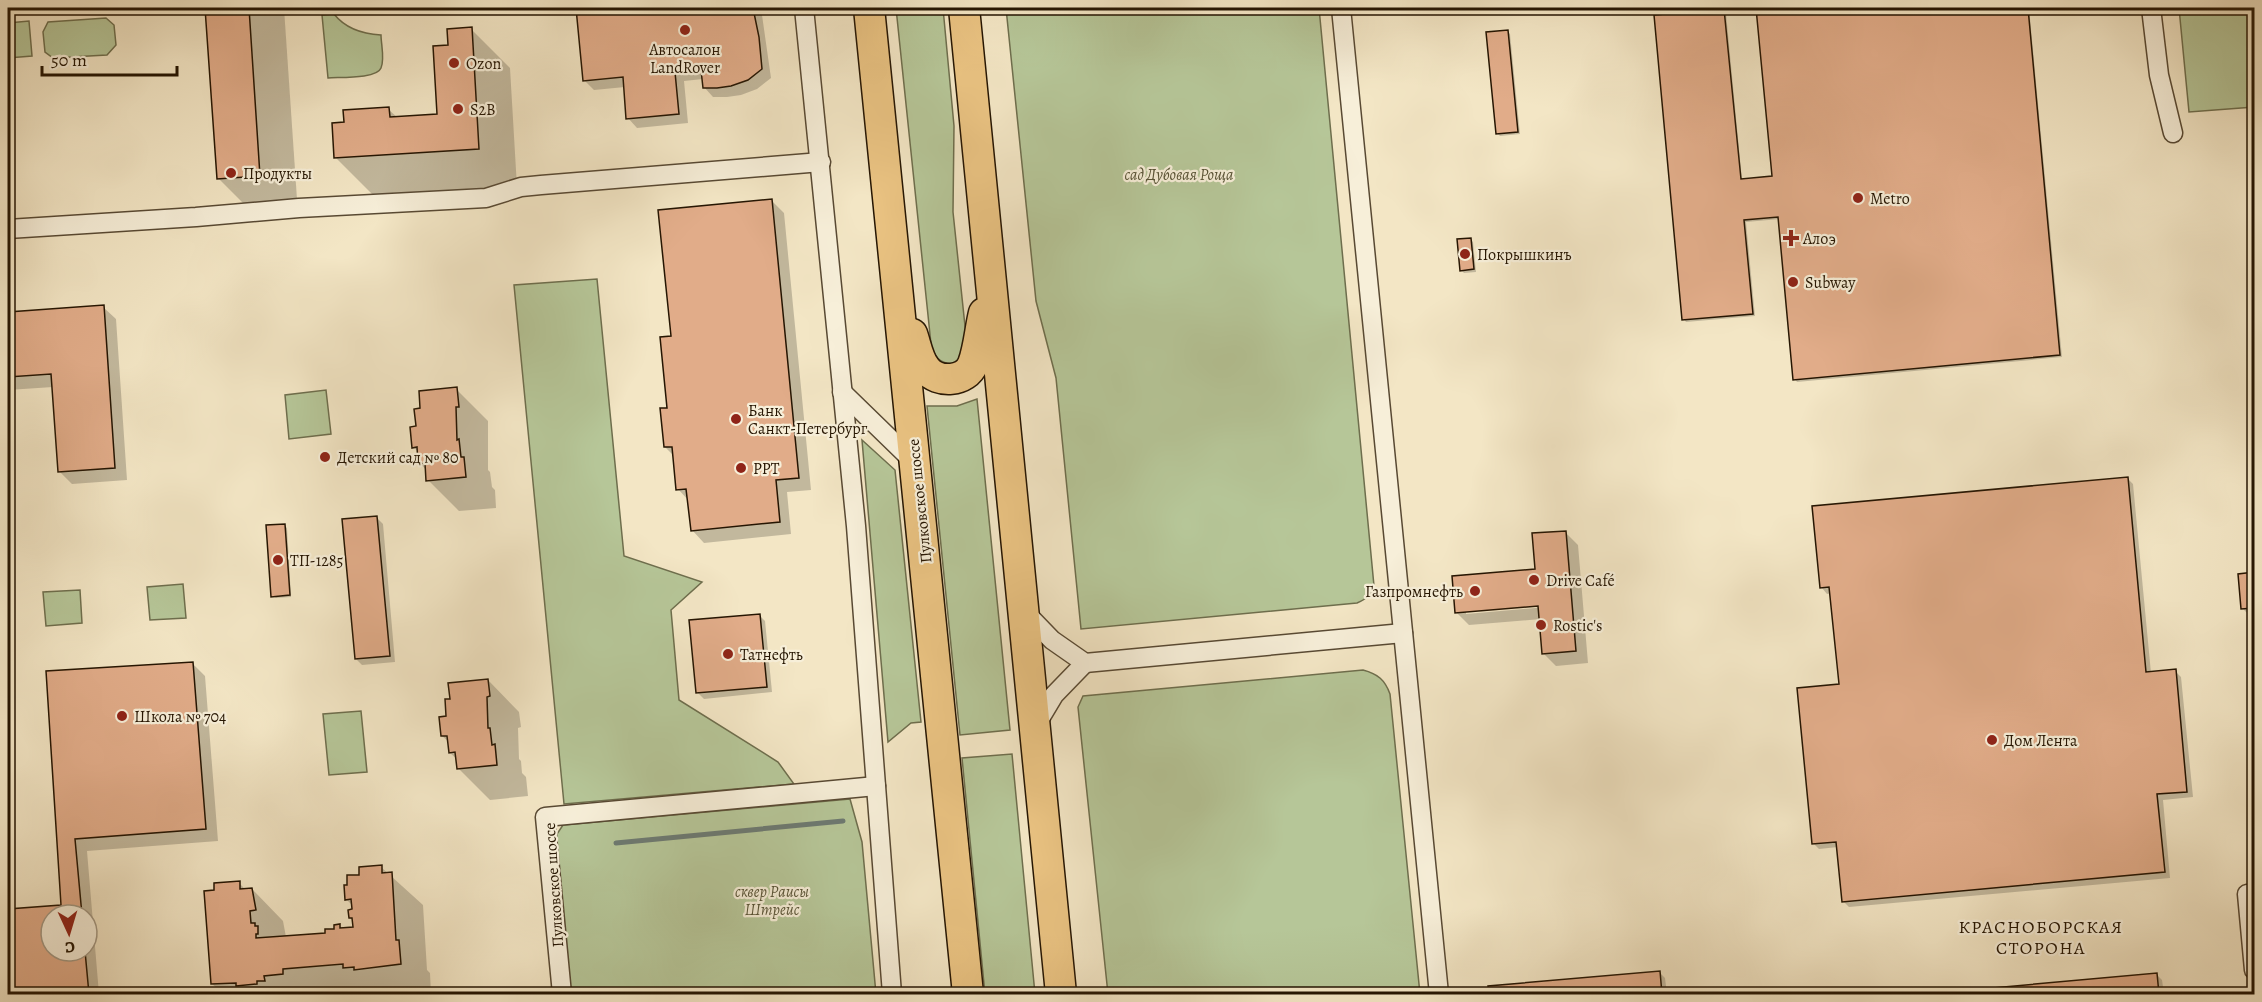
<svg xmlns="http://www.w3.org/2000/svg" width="2262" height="1002" font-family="Alegreya,serif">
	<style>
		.green { fill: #b6c698; stroke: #6e6e4d; stroke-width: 1.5 }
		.shadow { fill: #0003; fill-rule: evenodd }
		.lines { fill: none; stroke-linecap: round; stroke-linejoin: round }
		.stream { stroke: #6d7a72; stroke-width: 5 }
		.building { fill: #e1ac89; stroke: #251502; stroke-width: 1.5 }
		.street-casing { stroke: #584933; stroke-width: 21 }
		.primary-casing { stroke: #251502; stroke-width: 33 }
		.street { stroke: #f7efd9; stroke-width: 18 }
		.primary { stroke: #eac382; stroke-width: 30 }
		.poi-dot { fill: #8f2418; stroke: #f7efd9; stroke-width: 2 }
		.labels { text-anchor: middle; stroke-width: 4.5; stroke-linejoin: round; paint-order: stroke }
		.poi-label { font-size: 16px; fill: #251502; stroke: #f7efd9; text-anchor: start }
		.park-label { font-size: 16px; font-style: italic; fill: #585336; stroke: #f7efd9 }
		.street-label { font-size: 16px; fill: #251502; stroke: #f7efd9 }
		.neighbourhood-label { font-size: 18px; letter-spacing: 1.5px; fill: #251502; stroke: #f7efd9 }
	</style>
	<rect width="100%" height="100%" fill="#f3e6c5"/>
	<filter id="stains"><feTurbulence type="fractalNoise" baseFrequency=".00333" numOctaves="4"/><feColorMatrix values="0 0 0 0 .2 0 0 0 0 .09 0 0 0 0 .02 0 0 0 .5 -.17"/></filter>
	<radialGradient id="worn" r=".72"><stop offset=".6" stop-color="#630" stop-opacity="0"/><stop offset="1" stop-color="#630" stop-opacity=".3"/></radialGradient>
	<g class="green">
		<path d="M896 8H943L954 126 953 212 967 345 957 363C942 366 934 358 931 344Z"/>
		<path d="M1006 8H1319L1374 586C1371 596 1366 599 1357 603L1081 629 1056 378 1036 301Z"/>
		<polygon points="2179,8 2254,8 2254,107 2189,112"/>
		<path d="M334 14C345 28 363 34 381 35 381 44 385 59 381 68 377 79 339 77 328 78L322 15Z"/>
		<polygon points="106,18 114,25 116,45 107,55 53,58 45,52 43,32 48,22"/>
		<polygon points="29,21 32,56 8,58 8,23"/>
		<polygon points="597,279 624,556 702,582 671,610 679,700 778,762 794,784 564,804 514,285"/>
		<polygon points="326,390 331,434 289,439 285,395"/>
		<polygon points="977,399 1010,730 960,735 927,406 957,406"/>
		<polygon points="862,440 895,470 921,722 911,723 888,742"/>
		<polygon points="183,584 186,618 150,620 147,587"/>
		<polygon points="80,590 82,623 46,626 43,592"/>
		<path d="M1363 670C1378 674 1385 680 1390 694L1420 994H1108L1078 707 1083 696Z"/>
		<polygon points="361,711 367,772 329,775 323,714"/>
		<polygon points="1012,754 1035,994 985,994 962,758"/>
		<polygon points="850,799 862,842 876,994 570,994 553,840 563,825"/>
	</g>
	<g class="shadow">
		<polygon points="207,8 284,8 298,214 257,217 218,178"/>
		<polygon points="577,8 761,8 771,78 757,89 741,95 727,97 713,97 704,87 703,79 684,81 688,123 637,128 628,118 625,87 594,90 584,80"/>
		<polygon points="1757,8 2029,8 2062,357 1797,382 1795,379 1780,219 1746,222 1755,316 1686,322 1684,319 1724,10 1726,13 1742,180 1773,177"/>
		<polygon points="471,29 510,68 517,187 374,196 336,158 346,123 388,109 398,118 439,116 450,46"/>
		<polygon points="1508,32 1510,34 1520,134 1500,136 1497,133"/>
		<polygon points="772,201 784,213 811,490 787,492 791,534 704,543 692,530 689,501 678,489 674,456 665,447 672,338"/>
		<polygon points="1470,239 1473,242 1476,272 1464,273 1461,270"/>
		<polygon points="103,307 116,319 127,480 72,484 59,471 53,387 8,390 8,314"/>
		<polygon points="456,389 488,421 488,470 490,472 492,487 495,490 496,508 459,511 428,480 427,471 420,463 419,452 413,447 418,428"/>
		<polygon points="2127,478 2133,484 2151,673 2175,671 2181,677 2193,797 2163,800 2170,878 1849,907 1843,901 1838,847 1819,849 1813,843 1840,686 1832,593 1827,594 1822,588"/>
		<polygon points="377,518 383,524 395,662 362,665 356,659"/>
		<polygon points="284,525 287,528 291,597 276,598 273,596"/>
		<path d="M1565 532 1578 545 1588 663 1556 666 1543 653 1541 619 1469 625 1457 613 1536 570ZM1545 604 1546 607 1466 614V611Z"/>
		<polygon points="2254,574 2254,614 2248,614 2242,608 2239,575"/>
		<polygon points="759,615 765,621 772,692 704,699 698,693"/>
		<path d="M193 664 205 676 218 841 87 851 99 994H8V911L63 906 48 672ZM51 915H87V951H51Z"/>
		<polygon points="488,680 519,712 521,727 518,728 519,759 521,761 522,773 526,777 528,796 490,800 458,768 458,760 450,753 449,742 442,736 451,700"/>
		<polygon points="381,867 423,905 427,970 430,973 431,994 223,994 212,984 239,883 246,890 252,889 283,921 286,937 327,934 336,930 339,926 343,930 355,929 354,921 350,918 353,906 346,899 361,876"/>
		<polygon points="1659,972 1665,978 1667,994 1491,994 1490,987"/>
		<polygon points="2156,974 2162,980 2164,994 1942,994"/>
	</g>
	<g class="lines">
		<polyline class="stream" points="616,843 843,821"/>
	</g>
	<g class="building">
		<polygon points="205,8 249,8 260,176 217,179"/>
		<polygon points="576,8 753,8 759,37 762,69 748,80 731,86 717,88 703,88 701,70 675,72 679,114 626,119 623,77 583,81"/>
		<polygon points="1756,8 2028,8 2060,355 1793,380 1778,217 1744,220 1753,314 1682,320 1654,15 1724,9 1741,179 1772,176"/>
		<polygon points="472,27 479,149 334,158 332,123 344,122 343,110 389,107 390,117 437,114 433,46 448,45 447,29"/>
		<polygon points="1508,30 1518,132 1496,134 1486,32"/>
		<polygon points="772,199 799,478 776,480 780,522 691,531 686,489 676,490 672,447 664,447 660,408 667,408 660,337 671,336 658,210"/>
		<polygon points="1471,238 1474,269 1460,271 1457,239"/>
		<polygon points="104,305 115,468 58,472 51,374 8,377 8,312"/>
		<polygon points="457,387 459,407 456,407 457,440 459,439 461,457 464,457 466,477 426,481 425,463 418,464 417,447 412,448 410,427 416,426 414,409 420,408 419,391"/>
		<polygon points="2128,477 2146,672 2176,669 2187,792 2157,794 2165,872 1842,902 1836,842 1812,844 1797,688 1839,684 1829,587 1820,588 1812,506"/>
		<polygon points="377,516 390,656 355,659 342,519"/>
		<polygon points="285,524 290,595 271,597 266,525"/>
		<polygon points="1566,531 1576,651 1542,654 1538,606 1455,613 1452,576 1535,569 1532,533"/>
		<polygon points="2254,572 2254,608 2241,609 2238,574"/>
		<polygon points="760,614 767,687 696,693 689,620"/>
		<polygon points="193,662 206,829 75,839 82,915 51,915 51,951 85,951 89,994 8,994 8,909 61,905 46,671"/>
		<polygon points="488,679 490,696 487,697 488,728 490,728 492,745 495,744 497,765 457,769 455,752 449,753 447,736 441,736 439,717 446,716 445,699 450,699 448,683"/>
		<polygon points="382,865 382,873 392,872 396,940 399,940 401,964 354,970 354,967 343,968 343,964 283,969 283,974 264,976 265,981 257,981 257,984 236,986 236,983 211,984 204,891 214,890 214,883 240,881 240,889 252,888 256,910 250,911 251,923 255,923 255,926 258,926 258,934 256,934 256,938 325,933 325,929 334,929 334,925 340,924 340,928 353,927 352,918 349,918 348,910 352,909 351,899 345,900 344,885 347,885 347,875 359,875 359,867"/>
		<polygon points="1660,971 1662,994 1489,994 1488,986"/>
		<polygon points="2157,973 2159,994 1926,994"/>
	</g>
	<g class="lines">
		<g class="street-casing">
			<g id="street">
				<polyline points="804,8 856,526 892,994"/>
				<polyline points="1341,8 1439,994"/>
				<polyline points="2151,8 2159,75 2173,133"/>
				<polyline points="8,229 196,217 299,208 486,198 521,187 541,185 821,162"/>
				<polyline points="842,392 914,462"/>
				<polyline points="1024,611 1052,640 1085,663 1403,633"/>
				<polyline points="1036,725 1054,695 1085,663"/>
				<polyline points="2247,894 2254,970"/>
				<polyline points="562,994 545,817 876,786"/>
			</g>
		</g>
		<g class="primary-casing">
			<g id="primary">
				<polyline points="869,8 968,994"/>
				<polyline points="964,8 1061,994"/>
				<path d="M912 334C916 345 918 360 926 369 938 384 966 382 973 364 979 348 980 329 984 313"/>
			</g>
		</g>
		<use href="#street" class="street"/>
		<use href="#primary" class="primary"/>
	</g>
	<g class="poi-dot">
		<circle cx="685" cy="30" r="6"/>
		<circle cx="454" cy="63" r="6"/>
		<circle cx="458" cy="109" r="6"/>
		<circle cx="231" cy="173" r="6"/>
		<circle cx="1858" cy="198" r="6"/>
		<path d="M1788 229h6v6h6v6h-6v6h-6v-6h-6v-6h6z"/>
		<circle cx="1465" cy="254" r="6"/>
		<circle cx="1793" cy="282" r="6"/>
		<circle cx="736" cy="419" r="6"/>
		<circle cx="325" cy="457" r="6"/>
		<circle cx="741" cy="468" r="6"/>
		<circle cx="278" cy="560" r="6"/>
		<circle cx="1534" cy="580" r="6"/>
		<circle cx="1475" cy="591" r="6"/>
		<circle cx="1541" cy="625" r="6"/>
		<circle cx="728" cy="654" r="6"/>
		<circle cx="122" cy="716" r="6"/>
		<circle cx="1992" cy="740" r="6"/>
	</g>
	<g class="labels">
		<g class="poi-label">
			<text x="685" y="55" text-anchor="middle">Автосалон<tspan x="685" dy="18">LandRover</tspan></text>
			<text x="466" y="69">Ozon</text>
			<text x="470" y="115">S2B</text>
			<text x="243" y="179">Продукты</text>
			<text x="1870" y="204">Metro</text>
			<text x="1803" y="244">Алоэ</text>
			<text x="1477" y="260">Покрышкинъ</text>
			<text x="1805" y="288">Subway</text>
			<text x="748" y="416">Банк<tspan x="748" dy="18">Санкт-Петербург</tspan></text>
			<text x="337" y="463">Детский сад № 80</text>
			<text x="753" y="474">РРТ</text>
			<text x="290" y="566">ТП-1285</text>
			<text x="1546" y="586">Drive Café</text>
			<text x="1463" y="597" text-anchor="end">Газпромнефть</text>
			<text x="1553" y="631">Rostic's</text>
			<text x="740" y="660">Татнефть</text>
			<text x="134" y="722">Школа № 704</text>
			<text x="2004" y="746">Дом Лента</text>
		</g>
		<g class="park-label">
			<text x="1179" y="180">сад Дубовая Роща</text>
			<text x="772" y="897">сквер Раисы<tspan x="772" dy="18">Штрейс</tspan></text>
		</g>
		<g class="street-label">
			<text transform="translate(919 501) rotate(-96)" y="6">Пулковское шоссе</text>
			<text transform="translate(553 885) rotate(-94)" y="6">Пулковское шоссе</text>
		</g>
		<g class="neighbourhood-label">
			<text x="2041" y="933">КРАСНОБОРСКАЯ<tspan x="2041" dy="21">СТОРОНА</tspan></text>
		</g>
	</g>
	<rect width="2262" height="1002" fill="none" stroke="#f3e6c5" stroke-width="30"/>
	<rect x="9" y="9" width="2244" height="984" fill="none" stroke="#251502" stroke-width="3"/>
	<rect x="15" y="15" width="2232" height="972" fill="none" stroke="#251502" stroke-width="1.5"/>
	<g transform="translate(69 933) rotate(176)"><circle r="28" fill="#f7efd9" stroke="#a39883" stroke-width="1.5"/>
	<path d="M0-4.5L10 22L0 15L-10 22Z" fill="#8f2418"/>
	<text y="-9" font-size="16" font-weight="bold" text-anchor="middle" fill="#251502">С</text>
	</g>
	<path d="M42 66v9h135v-9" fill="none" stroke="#251502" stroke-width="3"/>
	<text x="51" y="66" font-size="18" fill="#251502" stroke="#f7efd9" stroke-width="4.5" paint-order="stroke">50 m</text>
	<rect width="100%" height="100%" filter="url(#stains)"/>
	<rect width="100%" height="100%" fill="url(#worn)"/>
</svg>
